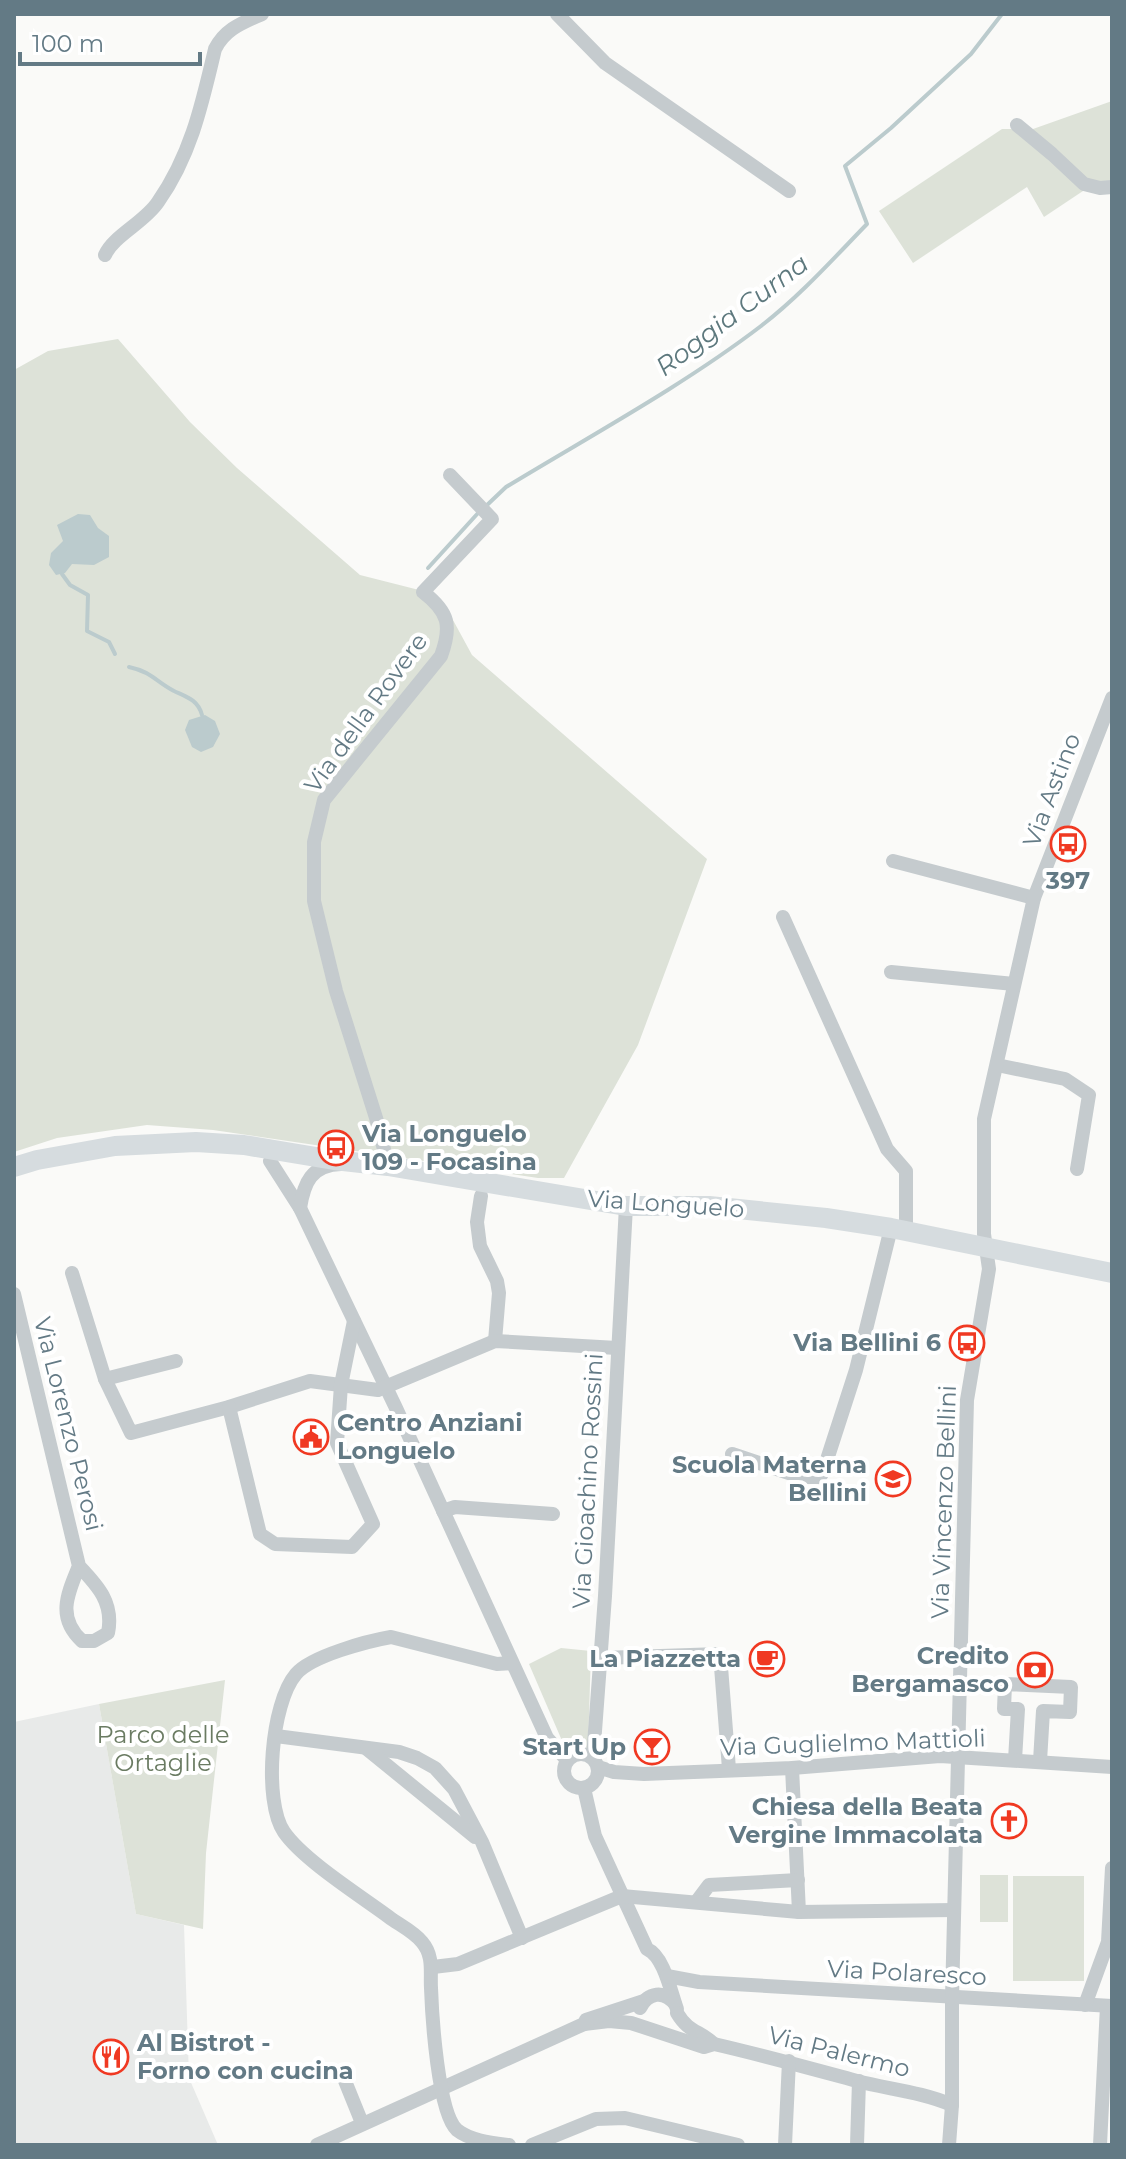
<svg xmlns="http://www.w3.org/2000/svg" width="1126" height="2159" font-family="Montserrat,sans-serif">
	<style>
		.built { fill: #e8eae9 }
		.green { fill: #dde2d8 }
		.water { fill: #bbcbcd }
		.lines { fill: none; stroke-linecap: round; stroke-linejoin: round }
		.stream { stroke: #bbcbcd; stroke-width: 4 }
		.street { stroke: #c5cbce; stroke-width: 14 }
		.secondary { stroke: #d6dcdf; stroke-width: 20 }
		.labels { text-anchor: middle; stroke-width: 8; stroke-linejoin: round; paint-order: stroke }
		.street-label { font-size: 24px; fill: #637a85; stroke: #fff }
		.poi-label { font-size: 24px; font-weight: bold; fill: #637a85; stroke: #fff; text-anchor: end }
		.park-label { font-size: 24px; fill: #6a7b62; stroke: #fff }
		.water-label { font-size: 26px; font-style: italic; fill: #5e797e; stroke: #fff }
	</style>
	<rect width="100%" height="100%" fill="#fafaf8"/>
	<polygon class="built" points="99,1704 136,1914 184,1925 189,2078 218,2145 14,2145 14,1722"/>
	<g class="green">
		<polygon points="1112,101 1112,181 1098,181 1044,217 1027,187 913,263 879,211 1002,129 1033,129"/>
		<polygon points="118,339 190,422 237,468 360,575 427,592 447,609 472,655 707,859 638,1045 564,1178 538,1178 213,1130 147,1125 57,1138 14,1152 14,370 48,351"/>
		<polygon points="561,1648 591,1651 588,1748 575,1746 566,1750 529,1664"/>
		<polygon points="225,1680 206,1853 203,1929 136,1914 99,1704"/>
		<rect x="980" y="1875" width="28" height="47"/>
		<rect x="1013" y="1876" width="71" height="105"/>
	</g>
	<g class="water">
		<polygon points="78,514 90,515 98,528 109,536 109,557 94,565 72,564 65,573 56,575 49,565 51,553 63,541 57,525"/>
		<polygon points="205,715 215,721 220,734 213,747 201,752 192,747 185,730 189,720"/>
	</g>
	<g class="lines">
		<g class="stream">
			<path d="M486 506 506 487C590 436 684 385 761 326 800 296 833 259 867 224L845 166 891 128 971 54 1002 14"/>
			<polyline points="428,568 479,512"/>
			<polyline points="62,574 70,585 88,595 87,631 109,642 115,654"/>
			<path d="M129 667C152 672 155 681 174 691 187 697 198 700 202 715"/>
		</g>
		<g class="street">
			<polyline points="557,14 605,63 789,191"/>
			<polyline points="1017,125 1052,154 1084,184 1100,188 1112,187"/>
			<path d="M105 255C113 236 145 222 158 202 191 155 202 104 215 49 225 29 242 23 262 14"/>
			<polyline points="893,861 1034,898"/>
			<polyline points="783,917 887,1149 906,1171 906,1231"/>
			<polyline points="891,972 1014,984"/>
			<polyline points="997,1065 1065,1079 1089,1095 1077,1169"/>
			<polyline points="270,1161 300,1208 396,1408 547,1738 567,1760"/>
			<path d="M388 1166 377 1121 336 991 314 901V842L324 800 441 656C452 626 449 612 423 592L492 519 450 475"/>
			<polyline points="481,1196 477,1222 480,1246 497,1281 499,1293 495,1341"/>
			<path d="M300 1208C304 1183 311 1165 341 1164"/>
			<polyline points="72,1273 105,1379 131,1433 229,1407 310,1381 378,1390 495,1341 617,1348"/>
			<path d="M14 1294 79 1566C98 1586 114 1603 108 1633L94 1641H82C56 1617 68 1593 79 1566"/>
			<polyline points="105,1379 176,1361"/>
			<polyline points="229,1407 260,1534 275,1544 352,1547 373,1524 337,1443 341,1385 354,1321"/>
			<polyline points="732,1454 801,1477 820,1477 823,1472 856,1370 891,1228"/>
			<polyline points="443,1511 455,1507 553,1514"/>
			<polyline points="601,1658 720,1654 729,1769"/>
			<polyline points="276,1736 399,1752 417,1758 435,1768 454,1789 482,1842 522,1938"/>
			<polyline points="367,1749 475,1837"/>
			<circle cx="581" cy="1771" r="17"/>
			<polyline points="593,1758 605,1596 626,1206"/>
			<polyline points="1015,1760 1018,1709 1004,1709 1005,1684 1071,1687 1070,1712 1043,1711 1040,1761"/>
			<polyline points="598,1767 614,1772 644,1774 792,1768 940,1756 1112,1767"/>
			<polyline points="792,1768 799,1912"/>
			<path d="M584 1788 595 1836 647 1949C664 1956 671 1993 677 2009"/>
			<polyline points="697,1901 709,1885 798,1880"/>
			<polyline points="433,1967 458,1964 622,1896 799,1912 954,1910"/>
			<polyline points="667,1976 699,1982 1112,2006"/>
			<polyline points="1085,2005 1108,1942 1112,1868"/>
			<path d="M640 2008C648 1992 664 1990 675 2004"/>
			<path d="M677 2013C689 2033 699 2030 714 2044"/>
			<path d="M584 2024 609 2021 631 2023 704 2047 714 2044C762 2055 809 2068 857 2081 888 2089 922 2092 952 2105"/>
			<polyline points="343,2076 362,2123"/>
			<polyline points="317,2145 584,2024 586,2020 644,2001"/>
			<path d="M509 2145C493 2143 471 2141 457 2130 438 2113 432 2016 431 1988 430 1972 434 1956 422 1942 415 1933 402 1926 393 1920 364 1898 304 1861 284 1832 263 1801 271 1703 296 1674 311 1656 368 1641 391 1637L497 1664 512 1663"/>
			<polyline points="532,2145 596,2119 625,2118 738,2145"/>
			<polyline points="785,2145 789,2061"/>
			<polyline points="857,2145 859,2081"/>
			<polyline points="949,2145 952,2105 952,1998 967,1400 989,1269 984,1234 984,1119 1034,898 1112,698"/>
			<polyline points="1100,2145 1107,2006"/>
		</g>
		<polyline class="secondary" points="14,1167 37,1160 115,1146 196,1142 244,1145 334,1160 388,1166 626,1206 709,1206 826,1218 891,1228 1112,1273"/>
	</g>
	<defs>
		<g id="bus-ring" transform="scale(1.8)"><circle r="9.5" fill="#fff" stroke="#f03922" stroke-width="1.5"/><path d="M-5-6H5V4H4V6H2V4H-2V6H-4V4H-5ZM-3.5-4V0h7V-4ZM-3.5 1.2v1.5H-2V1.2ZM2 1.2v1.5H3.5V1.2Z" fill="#f03922"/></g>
		<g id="civic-ring" transform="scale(1.8)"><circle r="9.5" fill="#fff" stroke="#f03922" stroke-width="1.5"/><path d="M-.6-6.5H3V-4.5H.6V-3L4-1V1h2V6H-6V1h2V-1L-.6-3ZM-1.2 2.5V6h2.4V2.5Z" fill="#f03922"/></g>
		<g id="school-ring" transform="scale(1.8)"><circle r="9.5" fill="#fff" stroke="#f03922" stroke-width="1.5"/><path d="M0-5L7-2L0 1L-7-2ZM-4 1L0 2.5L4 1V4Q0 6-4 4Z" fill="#f03922"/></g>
		<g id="cafe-ring" transform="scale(1.8)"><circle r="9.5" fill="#fff" stroke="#f03922" stroke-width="1.5"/><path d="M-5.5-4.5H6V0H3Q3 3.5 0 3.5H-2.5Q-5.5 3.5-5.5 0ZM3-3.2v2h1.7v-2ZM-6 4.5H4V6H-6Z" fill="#f03922"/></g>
		<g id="bank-ring" transform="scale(1.8)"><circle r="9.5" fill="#fff" stroke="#f03922" stroke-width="1.5"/><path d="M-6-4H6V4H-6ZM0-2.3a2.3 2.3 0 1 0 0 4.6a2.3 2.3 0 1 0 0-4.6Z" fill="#f03922"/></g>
		<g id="bar-ring" transform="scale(1.8)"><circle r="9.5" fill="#fff" stroke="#f03922" stroke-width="1.5"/><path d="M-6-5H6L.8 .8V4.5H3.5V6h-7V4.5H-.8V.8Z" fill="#f03922"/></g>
		<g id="church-ring" transform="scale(1.8)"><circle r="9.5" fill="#fff" stroke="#f03922" stroke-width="1.5"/><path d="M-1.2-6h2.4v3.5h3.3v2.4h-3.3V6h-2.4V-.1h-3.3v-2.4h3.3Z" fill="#f03922"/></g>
		<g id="restaurant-ring" transform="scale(1.8)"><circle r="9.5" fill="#fff" stroke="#f03922" stroke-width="1.5"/><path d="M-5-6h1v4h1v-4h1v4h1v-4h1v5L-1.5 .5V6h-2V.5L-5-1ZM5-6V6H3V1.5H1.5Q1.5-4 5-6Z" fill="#f03922"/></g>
	</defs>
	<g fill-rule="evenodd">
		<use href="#bus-ring" x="1068" y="844"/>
		<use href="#bus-ring" x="336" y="1148"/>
		<use href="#bus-ring" x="967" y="1343"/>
		<use href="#civic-ring" x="311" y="1437"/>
		<use href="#school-ring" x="893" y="1479"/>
		<use href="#cafe-ring" x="767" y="1659"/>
		<use href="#bank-ring" x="1035" y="1670"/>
		<use href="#bar-ring" x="652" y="1747"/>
		<use href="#church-ring" x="1009" y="1821"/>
		<use href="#restaurant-ring" x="111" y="2057"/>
	</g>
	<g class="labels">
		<g class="street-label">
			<text transform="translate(366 713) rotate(-54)" y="8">Via della Rovere</text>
			<text transform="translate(1052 790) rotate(-69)" y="8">Via Astino</text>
			<text transform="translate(666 1204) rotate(4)" y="8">Via Longuelo</text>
			<text transform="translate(68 1424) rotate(76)" y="8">Via Lorenzo Perosi</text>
			<text transform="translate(588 1481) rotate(-87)" y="8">Via Gioachino Rossini</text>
			<text transform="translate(944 1502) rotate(-88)" y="8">Via Vincenzo Bellini</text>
			<text transform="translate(853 1743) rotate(-2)" y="8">Via Guglielmo Mattioli</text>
			<text transform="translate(907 1973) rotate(3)" y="8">Via Polaresco</text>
			<text transform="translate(839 2052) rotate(14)" y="8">Via Palermo</text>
		</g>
		<g class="poi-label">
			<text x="1068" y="889" text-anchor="middle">397</text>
			<text x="362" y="1142" text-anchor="start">Via Longuelo<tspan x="362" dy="28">109 - Focasina</tspan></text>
			<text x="941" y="1351">Via Bellini 6</text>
			<text x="337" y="1431" text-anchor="start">Centro Anziani<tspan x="337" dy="28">Longuelo</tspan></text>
			<text x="867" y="1473">Scuola Materna<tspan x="867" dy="28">Bellini</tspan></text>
			<text x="1009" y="1664">Credito<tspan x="1009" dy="28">Bergamasco</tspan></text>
			<text x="741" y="1667">La Piazzetta</text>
			<text x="626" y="1755">Start Up</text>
			<text x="983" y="1815">Chiesa della Beata<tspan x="983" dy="28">Vergine Immacolata</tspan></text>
			<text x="137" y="2051" text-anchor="start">Al Bistrot -<tspan x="137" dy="28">Forno con cucina</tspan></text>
		</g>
		<g class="park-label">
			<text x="163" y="1743">Parco delle<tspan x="163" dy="28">Ortaglie</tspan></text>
		</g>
		<g class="water-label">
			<text transform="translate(732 315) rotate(-37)" y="9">Roggia Curna</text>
		</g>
	</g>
	<rect width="1126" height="2159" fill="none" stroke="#637a85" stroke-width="32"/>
	<path d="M20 52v12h180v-12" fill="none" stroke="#637a85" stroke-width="4"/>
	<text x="32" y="52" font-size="24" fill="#637a85" stroke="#ffffff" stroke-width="6" paint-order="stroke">100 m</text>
</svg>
